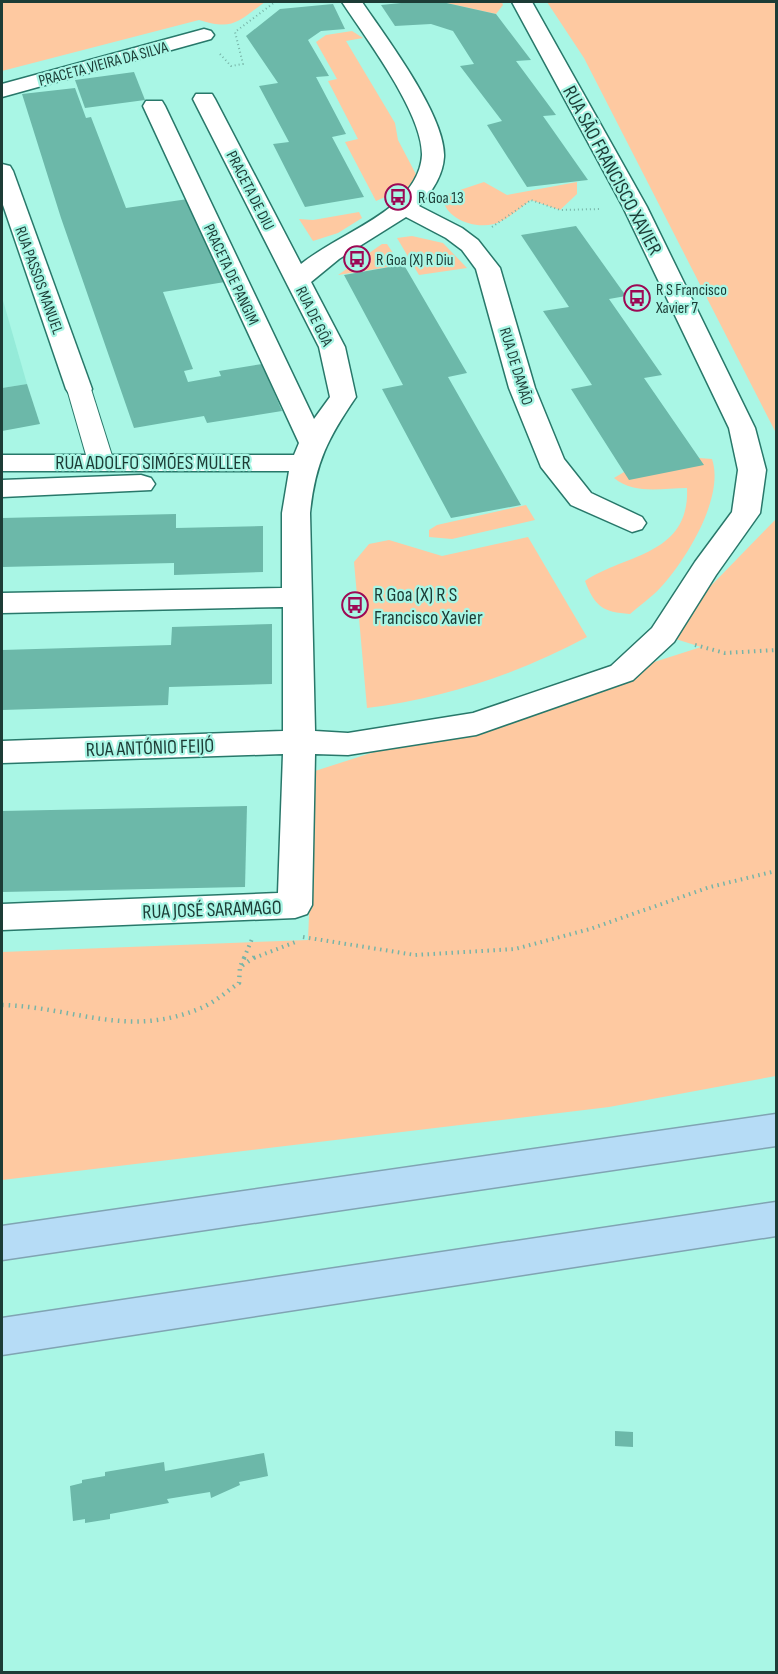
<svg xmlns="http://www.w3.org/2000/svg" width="778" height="1674" font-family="'Sofia Sans Condensed',sans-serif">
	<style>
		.built { fill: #95ebd9 }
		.green { fill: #fec9a1 }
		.building { fill: #6cb8a9 }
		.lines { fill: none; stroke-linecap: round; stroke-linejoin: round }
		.pedestrian-casing { stroke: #28786a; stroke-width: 2 }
		.minor-casing { stroke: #28786a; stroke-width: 3 }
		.motorway-casing { stroke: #80a4b3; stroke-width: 3 }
		.path-far2 { stroke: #77b4a7; stroke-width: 2; stroke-dasharray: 1 3; stroke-linecap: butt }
		.path-far1 { stroke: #77b4a7; stroke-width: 4; stroke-dasharray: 1.5 4.5; stroke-linecap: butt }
		.path { stroke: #77b4a7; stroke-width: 4.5; stroke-dasharray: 1.5 5; stroke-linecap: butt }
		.pedestrian { fill: #fff; fill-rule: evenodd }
		.minor { fill: #fff; fill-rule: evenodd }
		.motorway { fill: #b6dcf6; fill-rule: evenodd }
		.labels { text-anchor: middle; stroke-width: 4.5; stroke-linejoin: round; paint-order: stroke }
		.far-street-label { font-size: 16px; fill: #1c3c36; stroke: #a9f6e5 }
		.far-poi-label { font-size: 16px; fill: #1c3c36; stroke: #a9f6e5; text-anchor: start }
		.street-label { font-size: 20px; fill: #1c3c36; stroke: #a9f6e5 }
		.poi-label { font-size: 20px; fill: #1c3c36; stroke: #a9f6e5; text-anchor: start }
	</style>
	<rect width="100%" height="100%" fill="#a9f6e5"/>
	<polygon class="built" points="2,297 27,384 2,388"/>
	<g class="green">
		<path d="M2 2H265C238 21 234 31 199 20L2 71Z"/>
		<polygon points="442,2 502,2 503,5 496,14"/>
		<polygon points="547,2 776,2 776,433 584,58"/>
		<polygon points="352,31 363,38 346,41 395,123 398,140 420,182 376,201 345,142 358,139 328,81 337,79 316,42 326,35"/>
		<path d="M484 182 507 195 577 182V194L560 210 531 200C521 207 506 221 494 224 473 229 445 219 442 196Z"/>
		<polygon points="359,212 362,218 338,233 313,241 299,219 313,220"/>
		<polygon points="412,236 443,243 467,268 419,275 397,238"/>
		<polygon points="382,244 387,244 401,265 338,275"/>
		<path d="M687 457 712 459C725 497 686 560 661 587 652 597 640 605 630 614 603 612 595 607 585 581 624 554 690 556 687 488 662 488 635 495 614 478L624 472Z"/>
		<polygon points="526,505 535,520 452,539 429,537 429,530 437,525"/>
		<polygon points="776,519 776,1076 609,1107 2,1180 2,952 308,940 315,771 701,647 663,635"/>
		<path d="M528 537 587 637C518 674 445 698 367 708L354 562 369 544 389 540 442 556Z"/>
	</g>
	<g class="building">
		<polygon points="411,2 442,2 496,14 531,60 516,61 556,115 543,116 588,180 527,187 487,125 502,121 460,66 474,64 453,31 431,24 395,26 381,5"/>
		<polygon points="333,4 345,29 321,31 308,40 329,76 316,77 346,134 332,137 364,197 305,207 273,144 289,142 259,86 278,83 246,36 280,9"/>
		<polygon points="134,72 145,100 85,108 75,80"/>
		<polygon points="75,88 86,118 91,117 126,208 188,199 225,282 163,292 193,369 184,371 188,382 221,376 219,371 262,364 282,411 207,423 204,416 134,428 61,218 22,94"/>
		<polygon points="576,226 626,296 609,299 662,375 644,378 704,465 629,480 571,389 592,385 543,311 569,307 521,235"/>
		<polygon points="401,265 404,265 467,373 448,377 521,505 451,518 382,389 403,385 344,275"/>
		<polygon points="27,384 40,424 2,431 2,388"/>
		<polygon points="176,514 176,528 263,526 263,572 174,575 174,563 2,567 2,518"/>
		<polygon points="272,624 272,684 169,687 168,705 2,710 2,650 171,645 172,627"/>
		<polygon points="247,806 245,887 2,892 2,811"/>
		<polygon points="615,1431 633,1432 633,1447 615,1446"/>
		<polygon points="264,1453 268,1476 239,1482 240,1485 211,1498 210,1492 167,1499 169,1503 110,1514 110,1519 85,1523 85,1519 73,1521 70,1486 82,1483 82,1480 105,1476 105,1472 164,1462 165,1471"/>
	</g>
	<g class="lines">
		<g class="pedestrian-casing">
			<polygon id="pedestrian" points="79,382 88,384 91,389 114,462 110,468 101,470 92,468 88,462 67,389 70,384"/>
		</g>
		<g class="minor-casing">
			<g id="minor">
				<path d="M342 2H362C385 36 446 116 444 157 443 175 432 192 419 206L462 228 478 240 500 268 535 388 564 459 591 493 642 517 646 523 642 529 632 532 571 505 541 467 509 388 476 269 462 250 446 238 406 217 339 259 311 282 345 347 356 397C328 438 315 463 310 513L315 731 348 733 473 713 611 666 652 628 695 562 732 512 738 470 729 428 623 207 512 2H532L647 207 755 428 766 470 760 513 716 575 674 642 633 680 476 735 348 755 315 754 312 905 307 914 295 918 2 930V904L278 893 283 754 2 763V741L283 731V607L2 613V593L282 588V513L289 471H2V455H294L299 443 143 106 146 101H162L165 106 314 419 330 397 319 347 193 99 196 94H212L215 99 301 264C330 241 365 228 393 205 408 192 421 175 422 155 423 113 365 37 342 2Z"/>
				<polygon points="204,29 211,31 214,35 211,39 2,97 2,84"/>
				<polygon points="2,164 10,166 13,171 92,389 88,395 79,397 70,395 66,389 2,202"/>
				<polygon points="141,475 151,478 155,484 151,490 2,497 2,480"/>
			</g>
		</g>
		<g class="motorway-casing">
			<g id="motorway">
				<polygon points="776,1114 776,1146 2,1260 2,1226"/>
				<polygon points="776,1202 776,1236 2,1355 2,1318"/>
			</g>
		</g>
		<g class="path-far2">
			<polyline points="220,54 231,66 243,64 235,32 275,2"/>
			<polyline points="492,227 531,200 560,210 600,209"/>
		</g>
		<g class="path-far1">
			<polyline points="695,645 725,653 776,650"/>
			<polyline points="303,937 415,955 515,949 590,929 710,887 776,871"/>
			<polyline points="244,958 252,939"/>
			<polyline points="254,958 298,941"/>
		</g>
		<g class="path">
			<polyline points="241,965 245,956"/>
			<path d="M2 1005C75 1007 127 1039 201 1008 214 1003 227 991 239 983L240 967 256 956"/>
		</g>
		<use href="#pedestrian" class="pedestrian"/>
		<use href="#minor" class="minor"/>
		<use href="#motorway" class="motorway"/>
	</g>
	<defs>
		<g id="bus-ring" transform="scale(1.35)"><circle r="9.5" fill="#a9f6e5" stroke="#9d0854" stroke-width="1.5"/><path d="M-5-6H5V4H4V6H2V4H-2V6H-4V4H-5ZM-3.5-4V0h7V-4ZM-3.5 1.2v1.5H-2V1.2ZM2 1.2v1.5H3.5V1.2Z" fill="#9d0854"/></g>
	</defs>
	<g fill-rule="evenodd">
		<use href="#bus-ring" x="398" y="197"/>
		<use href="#bus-ring" x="357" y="259"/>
		<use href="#bus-ring" x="637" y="298"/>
		<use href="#bus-ring" x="355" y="605"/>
	</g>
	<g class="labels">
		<g class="far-street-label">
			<text transform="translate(103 63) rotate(-15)" y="6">PRACETA VIEIRA DA SILVA</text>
			<text transform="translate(251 190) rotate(63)" y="6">PRACETA DE DIU</text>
			<text transform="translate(232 274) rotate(65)" y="6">PRACETA DE PANGIM</text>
			<text transform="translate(40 280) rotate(70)" y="6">RUA PASSOS MANUEL</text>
			<text transform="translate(315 316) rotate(64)" y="6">RUA DE GÔA</text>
			<text transform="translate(517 366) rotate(73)" y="6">RUA DE DAMÃO</text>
		</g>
		<g class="far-poi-label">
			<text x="418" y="203">R Goa 13</text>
			<text x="376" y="265">R Goa (X) R Diu</text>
			<text x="656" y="295">R S Francisco<tspan x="656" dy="18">Xavier 7</tspan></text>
		</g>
		<g class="street-label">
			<text transform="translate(613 170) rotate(62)" y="7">RUA SÃO FRANCISCO XAVIER</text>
			<text x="153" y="469">RUA ADOLFO SIMÕES MULLER</text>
			<text transform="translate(150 747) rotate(-2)" y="7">RUA ANTÓNIO FEIJÓ</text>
			<text transform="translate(212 909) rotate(-2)" y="7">RUA JOSÉ SARAMAGO</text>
		</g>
		<g class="poi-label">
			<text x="374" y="601">R Goa (X) R S<tspan x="374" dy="23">Francisco Xavier</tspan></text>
		</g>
	</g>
	<rect width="778" height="1674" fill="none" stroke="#1c3c36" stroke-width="6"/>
</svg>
